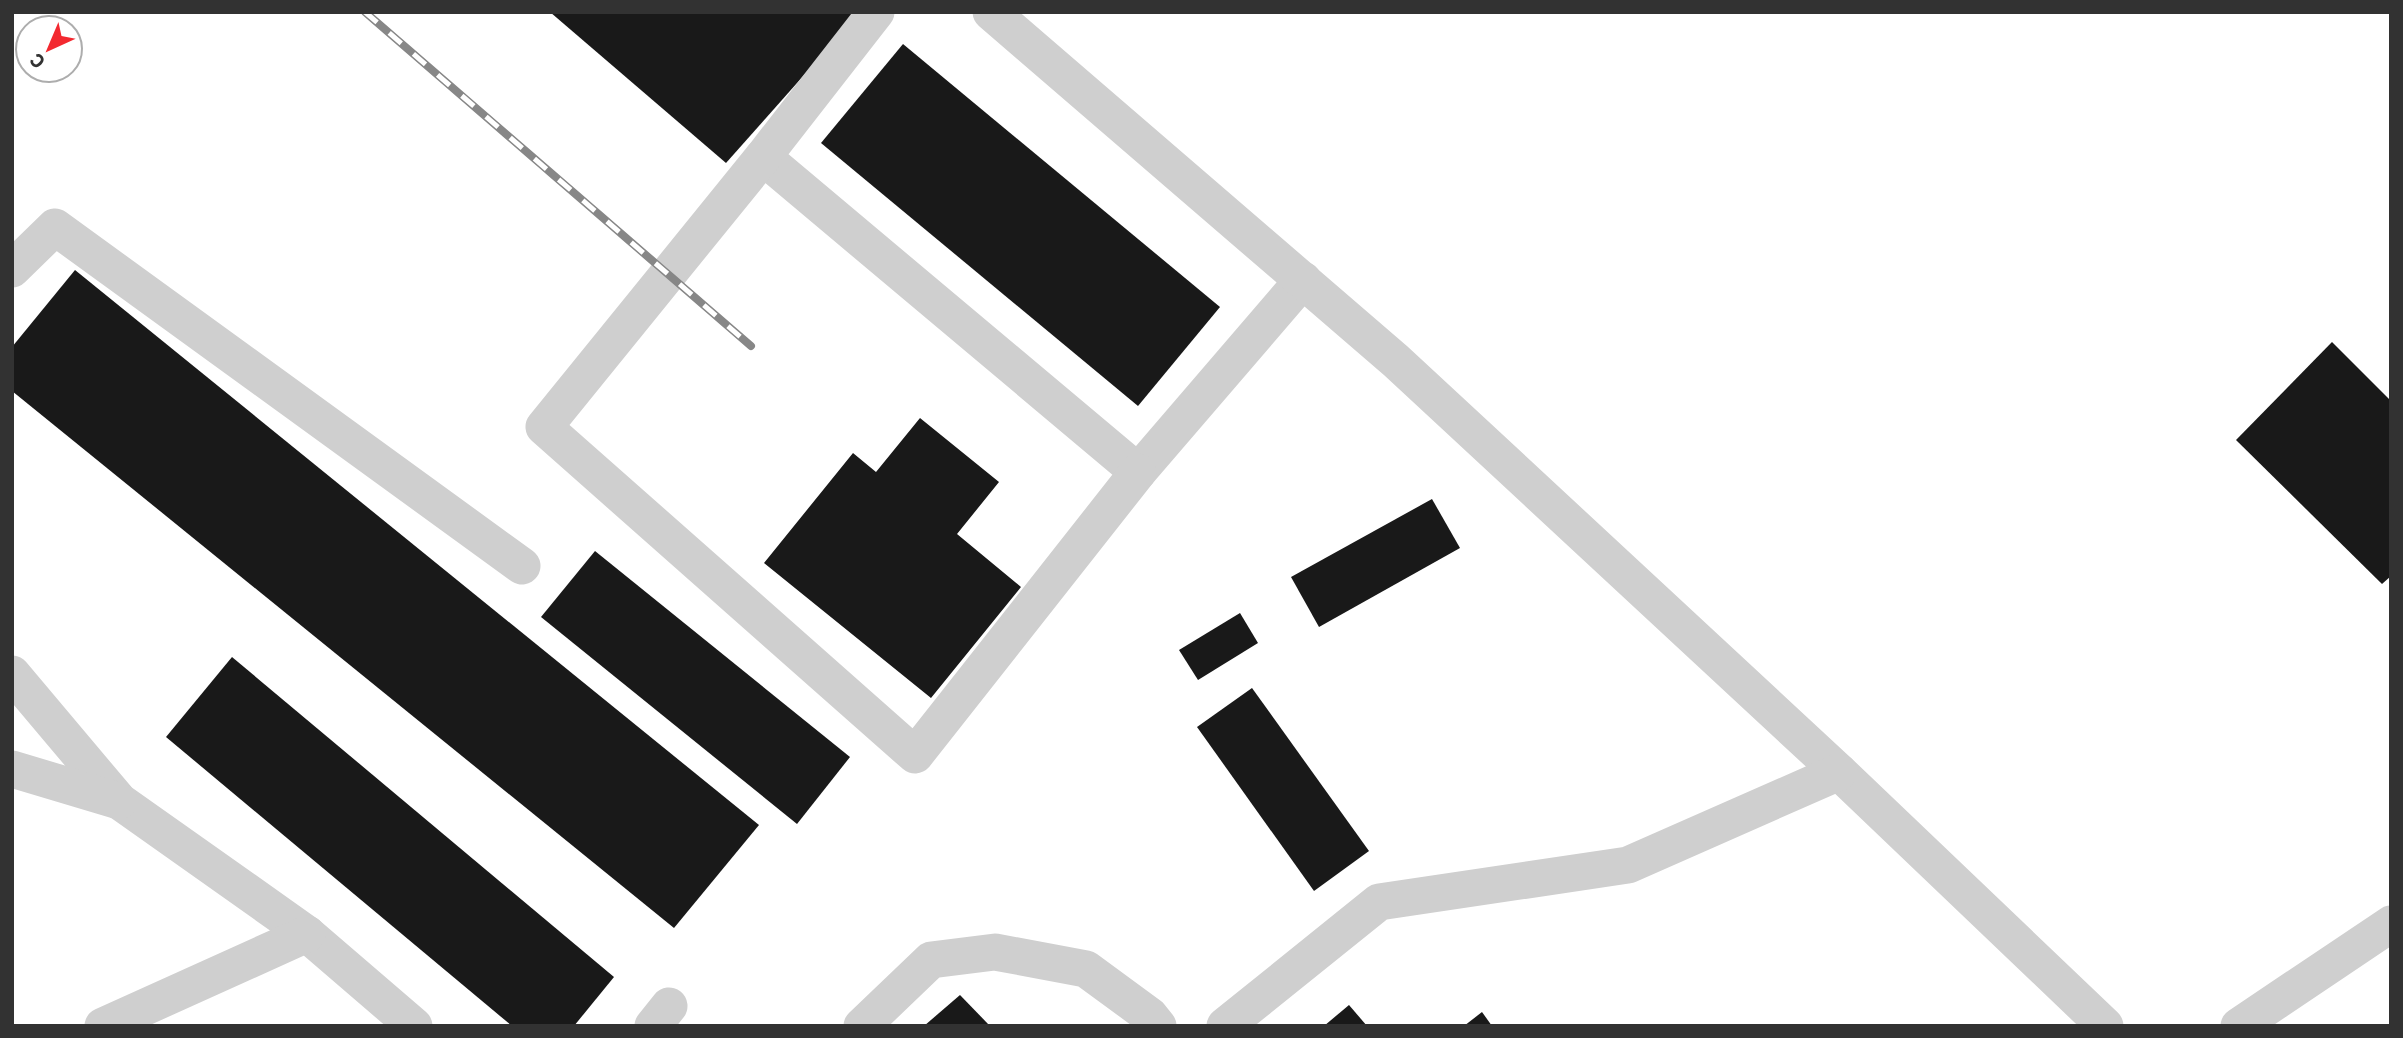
<svg xmlns="http://www.w3.org/2000/svg" width="2403" height="1038" font-family="'IBM Plex Sans',sans-serif">
	<style>
		.building { fill: #191919 }
		.lines { fill: none; stroke-linecap: round; stroke-linejoin: round }
		.minor { stroke: #cfcfcf; stroke-width: 37 }
		.rail-casing { stroke: #878787; stroke-width: 8 }
		.rail { stroke: #fff; stroke-width: 5; stroke-dasharray: 16; stroke-linecap: butt }
	</style>
	<rect width="100%" height="100%" fill="#fff"/>
	<g class="building">
		<polygon points="550,12 860,12 726,163"/>
		<polygon points="903,44 1220,307 1138,406 821,143"/>
		<polygon points="75,270 759,825 674,928 12,391 12,347"/>
		<polygon points="2332,342 2391,401 2391,576 2382,584 2236,440"/>
		<polygon points="920,418 999,482 957,534 1021,587 931,698 764,563 853,453 876,472"/>
		<polygon points="1432,499 1460,548 1319,627 1291,577"/>
		<polygon points="595,551 850,757 797,824 541,617"/>
		<polygon points="1240,613 1258,643 1198,680 1179,650"/>
		<polygon points="232,657 614,977 574,1026 512,1026 166,737"/>
		<polygon points="1252,688 1369,851 1314,891 1197,727"/>
		<polygon points="960,995 990,1026 924,1026"/>
		<polygon points="1349,1005 1367,1026 1324,1026"/>
		<polygon points="1482,1012 1492,1026 1464,1026"/>
	</g>
	<g class="lines">
		<g class="minor">
			<polyline points="876,12 763,157 1138,472 1303,280"/>
			<polyline points="991,12 1396,361 1839,772 2105,1026"/>
			<polyline points="763,157 544,427 915,755 1138,472"/>
			<polyline points="12,269 55,227 522,566"/>
			<polyline points="12,674 119,801 307,934 414,1026"/>
			<polyline points="12,769 119,801"/>
			<polyline points="103,1026 307,934"/>
			<polyline points="653,1026 669,1006"/>
			<polyline points="862,1026 931,960 995,952 1086,969 1150,1016 1158,1026"/>
			<polyline points="1225,1026 1379,902 1628,865 1839,772"/>
			<polyline points="2239,1026 2391,924"/>
		</g>
		<g class="rail-casing">
			<polyline id="rail" points="365,12 751,346"/>
		</g>
		<use href="#rail" class="rail"/>
	</g>
	<rect width="2403" height="1038" fill="none" stroke="#323232" stroke-width="28"/>
	<g transform="translate(49 49) rotate(224)"><circle r="33" fill="#ffffff" stroke="#adadad" stroke-width="2"/>
	<path d="M0-5L12 26L0 18L-12 26Z" fill="#f32930"/>
	<text y="-10" font-size="19" font-weight="bold" text-anchor="middle" fill="#323232">С</text>
	</g>
</svg>
